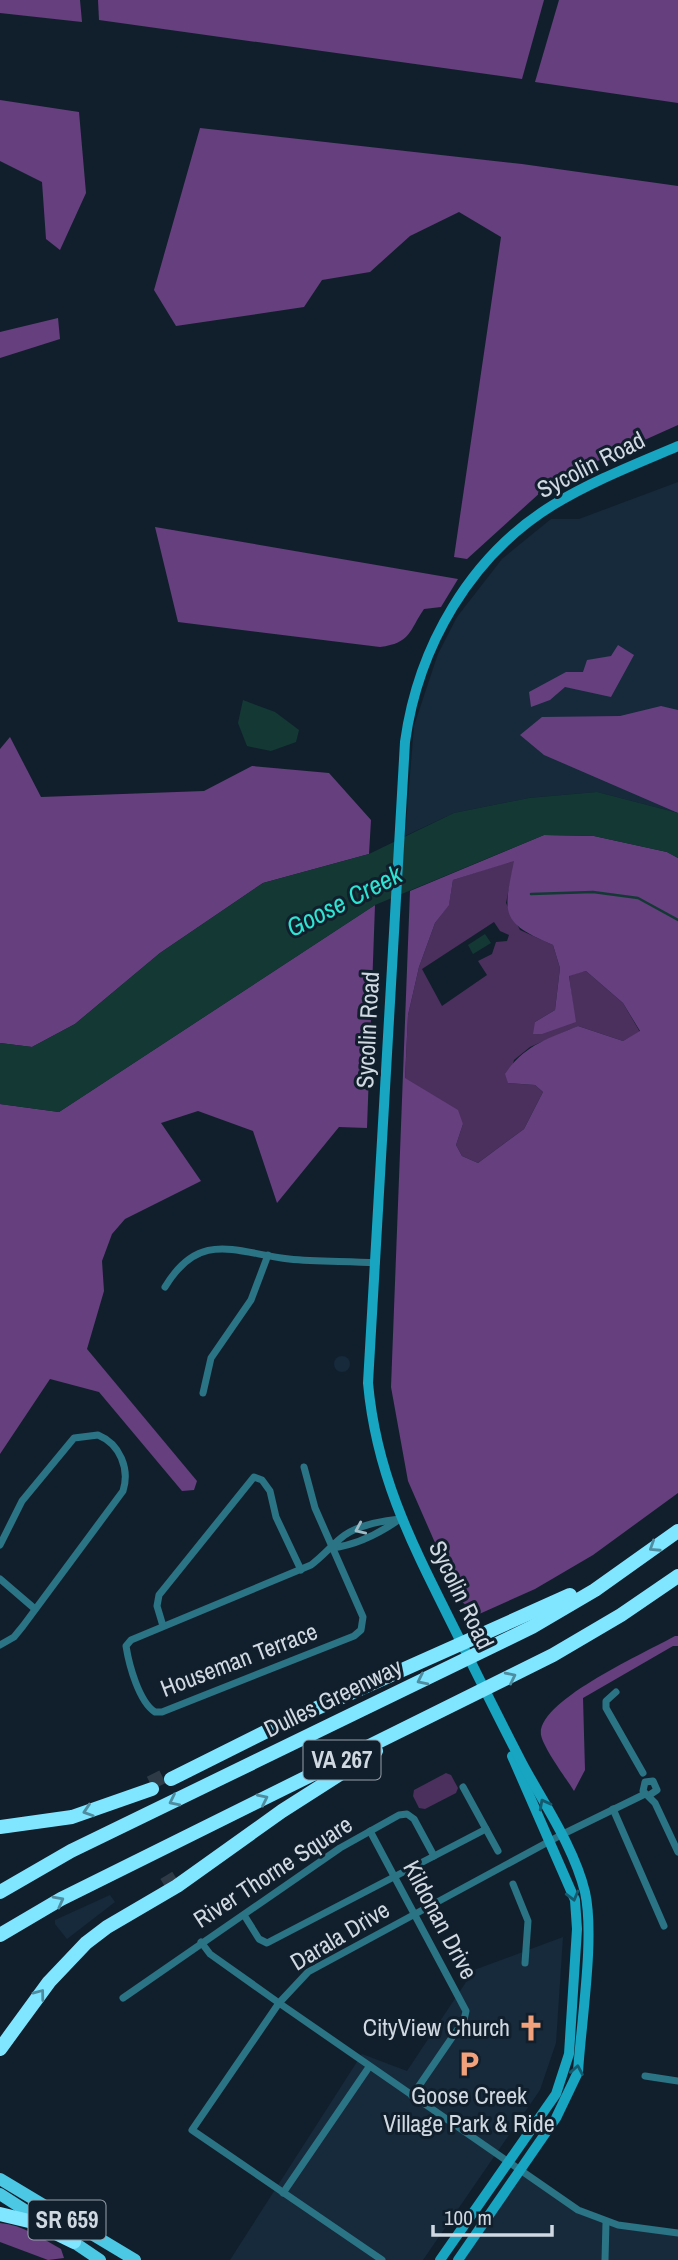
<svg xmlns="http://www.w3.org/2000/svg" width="678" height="2260" font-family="'Archivo Narrow',sans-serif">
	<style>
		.built { fill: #162a3b }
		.green { fill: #4b2f5d; fill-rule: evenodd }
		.forest { fill: #663f7e; fill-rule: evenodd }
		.water { fill: #143935 }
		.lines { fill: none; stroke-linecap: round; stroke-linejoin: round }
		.stream { stroke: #143935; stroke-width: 2.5 }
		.highway-tunnel { stroke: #2e3b47; stroke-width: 14; stroke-dasharray: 14 7; stroke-linecap: butt }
		.street { stroke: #2a7485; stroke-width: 7 }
		.secondary { stroke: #17a5c1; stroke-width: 10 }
		.primary { stroke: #4cc7e4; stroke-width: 12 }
		.highway { stroke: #80e5ff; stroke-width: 14 }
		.oneway { stroke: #9ebbc6 }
		.oneway2 { stroke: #4e8ca0 }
		.oneway3 { stroke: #145b6f }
		.labels { text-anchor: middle; stroke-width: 6; stroke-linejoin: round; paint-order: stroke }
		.shield { fill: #111f2c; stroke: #97a1ab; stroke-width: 2 }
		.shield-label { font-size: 23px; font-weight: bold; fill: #d0d9e2 }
		.street-label { font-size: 24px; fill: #d0d9e2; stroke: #111f2c }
		.poi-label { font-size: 24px; fill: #d0d9e2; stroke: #111f2c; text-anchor: end }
		.water-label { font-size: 26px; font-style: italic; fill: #2de3d2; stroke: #111f2c }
	</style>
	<rect width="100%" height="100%" fill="#111f2c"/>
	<g class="built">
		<polygon points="678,482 678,813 597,792 529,798 454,813 405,836 414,726 438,654 457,617 502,559 551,519 579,519"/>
		<circle cx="342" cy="1364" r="8"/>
		<polygon points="110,1895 115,1902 67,1939 55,1924 55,1920"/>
		<polygon points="563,1937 556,2043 540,2090 423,2260 230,2260 362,2054 407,2071 474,1970"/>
		<polygon points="519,2170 597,2219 678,2233 678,2260 457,2260"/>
	</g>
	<g class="green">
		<path d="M515 860 506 903 520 930 553 945 560 968 555 1010 535 1022H575L569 975 586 971 623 1003 640 1032 623 1041 578 1026 530 1047 514 1060 508 1083 535 1085 543 1092 524 1129 478 1163 462 1156 456 1145 463 1124 405 1079 408 1015 419 967 435 923 449 904 453 880ZM494 922 500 931 509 935 507 941 496 942 492 954 478 961 487 975 442 1006 422 969Z"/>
		<polygon points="446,1773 451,1775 458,1788 456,1793 425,1809 419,1808 413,1796 414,1790"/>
	</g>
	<g class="forest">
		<polygon points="0,0 80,0 82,22 0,13"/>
		<polygon points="98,0 544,0 522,79 99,20"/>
		<polygon points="559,0 678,0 678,103 535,82"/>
		<polygon points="0,100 79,112 86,193 60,250 46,239 42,182 0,161"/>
		<polygon points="200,128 522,164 678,186 678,425 553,481 467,559 454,557 501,237 459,212 410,236 370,272 322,280 304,307 176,326 154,290"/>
		<polygon points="58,318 60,339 0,358 0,332"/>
		<path d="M155 527 458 579 441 607 424 609C409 631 411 643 380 647L178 622Z"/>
		<polygon points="618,645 634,655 611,697 565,687 550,700 531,707 529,692 566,672 583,672 587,660 611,656"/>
		<polygon points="661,706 678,710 678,813 544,755 520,735 542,717 620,716"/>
		<polygon points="10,737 41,797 204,791 252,766 329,773 371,820 369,854 263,883 160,953 75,1024 32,1047 0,1043 0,749"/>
		<path d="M544 835 594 836 667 852 678 858V1493L593 1555 535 1589 477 1615 460 1600 408 1481 391 1387 410 891ZM514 861C503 915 500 922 553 945L560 968 555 1010 535 1022 533 1034H542L576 1022 569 976 586 971 623 1003 640 1031 623 1041 578 1026C549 1038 523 1046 505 1074L508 1083 535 1085 543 1092 524 1129 478 1163 462 1156 456 1145 463 1124 458 1110 405 1078 408 1015 419 967 435 923 449 905 453 880Z"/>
		<polygon points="375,905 367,1128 339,1127 277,1203 253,1131 198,1111 161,1123 201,1181 125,1219 112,1234 102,1261 104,1291 87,1349 197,1481 194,1490 182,1491 99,1392 50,1379 0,1454 0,1104 59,1112"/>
		<path d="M675 1636H678V1646H673L583 1698 585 1770 574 1791C566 1778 544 1749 541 1735 536 1701 647 1652 675 1636Z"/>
		<path d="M0 2223C23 2225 41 2238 61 2249L64 2258 48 2260 0 2242Z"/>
	</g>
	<g class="water">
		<polygon points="243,700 275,712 299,730 296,742 271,751 247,746 238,723"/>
		<polygon points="597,792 678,813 678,858 667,852 594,836 544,835 375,905 59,1112 0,1104 0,1043 32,1047 75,1024 160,953 263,883 369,854 454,813 529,798"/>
		<polygon points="485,934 491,943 473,954 468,945"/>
	</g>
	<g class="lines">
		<polyline class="stream" points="531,894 593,892 638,898 678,920"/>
		<g class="highway-tunnel">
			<polyline points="150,1783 168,1774"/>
			<polyline points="164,1885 182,1874"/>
		</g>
		<g class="street">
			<path d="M165 1287C200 1229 236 1253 289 1259 318 1262 347 1261 376 1263"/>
			<polyline points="203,1393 211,1358 251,1300 268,1255"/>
			<path d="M304 1467 315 1508 363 1617 361 1630 354 1636 162 1712H155C139 1702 129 1665 126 1646L131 1640 311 1565C322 1557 330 1547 341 1538 356 1525 381 1521 400 1519 380 1533 357 1545 332 1548"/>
			<path d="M0 1545 22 1501 74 1438 98 1435C120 1444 130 1469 123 1491L23 1626 14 1637 0 1645"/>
			<polyline points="0,1579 35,1609"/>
			<polyline points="163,1626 157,1606 159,1595 254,1477 262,1480 270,1491 276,1517 301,1570"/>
			<polyline points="616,1692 606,1701 606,1708 643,1773"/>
			<polyline points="463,1787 498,1851"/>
			<polyline points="648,1796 657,1790 653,1781 645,1782 643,1791 655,1803 678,1852"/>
			<polyline points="613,1809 664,1926"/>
			<polyline points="370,1831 466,2011 464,2020 412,2096"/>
			<polyline points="513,1884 528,1921 525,1963"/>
			<polyline points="244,1915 259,1939 267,1943 486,1829"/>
			<polyline points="201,1942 210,1954 279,2003 578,2210 618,2225 678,2233"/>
			<polyline points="123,1998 340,1848 399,1815 407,1814 414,1819 434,1856"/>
			<polyline points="645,2076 678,2081"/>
			<polyline points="283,2193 369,2067"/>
			<polyline points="382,2260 192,2130 279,2003 308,1972 561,1835 645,1794"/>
			<polyline points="605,2260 606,2222"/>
		</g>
		<g class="secondary">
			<polyline points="440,2260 556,2094 569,2054 577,1929 575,1900 512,1756"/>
			<path d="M458 2260 556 2118 578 2072C581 2023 595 1937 585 1892 574 1847 544 1804 522 1763 497 1715 473 1666 448 1616 409 1538 376 1472 368 1383L405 742C418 647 470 556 553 505 592 481 636 464 678 446"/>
		</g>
		<g class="primary">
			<polyline points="0,2179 135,2260"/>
			<polyline points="0,2194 45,2223"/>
			<polyline points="66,2237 100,2260"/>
		</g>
		<g class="highway">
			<polyline points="171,1779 279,1725 570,1595"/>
			<polyline points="0,1827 72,1817 152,1789"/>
			<polyline points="0,1892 71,1851 532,1627 595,1590 678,1531"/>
			<polyline points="0,1935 61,1899 553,1655 621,1615 678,1576"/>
			<polyline points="0,2049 49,1982 86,1943 107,1927 177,1886 282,1811 376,1751"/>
			<polyline points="0,2214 33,2222 74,2242"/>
		</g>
	</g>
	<defs><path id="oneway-chevron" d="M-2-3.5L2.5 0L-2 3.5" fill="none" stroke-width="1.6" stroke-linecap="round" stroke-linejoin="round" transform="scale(1.75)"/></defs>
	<use class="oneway" href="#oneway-chevron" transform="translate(360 1529) rotate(156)"/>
	<g class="oneway2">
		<use href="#oneway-chevron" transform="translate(654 1547) rotate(147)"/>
		<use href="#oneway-chevron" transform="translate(511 1677) rotate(-26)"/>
		<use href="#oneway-chevron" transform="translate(422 1680) rotate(154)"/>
		<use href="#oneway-chevron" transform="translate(263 1799) rotate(-26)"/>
		<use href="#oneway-chevron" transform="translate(174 1801) rotate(154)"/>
		<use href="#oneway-chevron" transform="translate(88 1811) rotate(162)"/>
		<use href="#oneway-chevron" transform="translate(59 1901) rotate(-28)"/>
		<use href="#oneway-chevron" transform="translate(40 1994) rotate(-53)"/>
	</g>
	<g class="oneway3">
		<use href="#oneway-chevron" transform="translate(544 1804) rotate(-118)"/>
		<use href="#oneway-chevron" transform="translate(573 1896) rotate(75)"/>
		<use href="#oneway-chevron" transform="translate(577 2070) rotate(-80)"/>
	</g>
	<defs>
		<g id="church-bare" transform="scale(2.1)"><path d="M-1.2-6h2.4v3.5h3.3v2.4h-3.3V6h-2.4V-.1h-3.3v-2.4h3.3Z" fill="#f1a17b" stroke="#111f2c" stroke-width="2.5" paint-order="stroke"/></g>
		<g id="parking-bare" transform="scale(2.1)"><path d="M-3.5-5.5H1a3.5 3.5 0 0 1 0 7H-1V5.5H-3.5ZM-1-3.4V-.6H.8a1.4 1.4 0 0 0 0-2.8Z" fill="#f1a17b" stroke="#111f2c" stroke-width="2.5" paint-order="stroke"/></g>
	</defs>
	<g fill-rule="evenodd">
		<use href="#church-bare" x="531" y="2028"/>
		<use href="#parking-bare" x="469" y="2064"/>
	</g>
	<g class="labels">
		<g class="shield">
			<rect x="303.5" y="1740.5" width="77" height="39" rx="5"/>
			<rect x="28.5" y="2200.5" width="77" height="39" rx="5"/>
		</g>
		<g class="shield-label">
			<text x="342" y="1768">VA 267</text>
			<text x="67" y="2228">SR 659</text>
		</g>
		<g class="street-label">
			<text transform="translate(591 465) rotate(-27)" y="8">Sycolin Road</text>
			<text transform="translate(368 1030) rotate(-87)" y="8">Sycolin Road</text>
			<text transform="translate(461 1595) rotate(64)" y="8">Sycolin Road</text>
			<text transform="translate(239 1660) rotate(-21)" y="8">Houseman Terrace</text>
			<text transform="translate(333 1698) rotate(-26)" y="8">Dulles Greenway</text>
			<text transform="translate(273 1872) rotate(-33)" y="8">River Thorne Square</text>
			<text transform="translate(440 1920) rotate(62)" y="8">Kildonan Drive</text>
			<text transform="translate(340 1936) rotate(-31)" y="8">Darala Drive</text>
		</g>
		<g class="poi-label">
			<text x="510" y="2036">CityView Church</text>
			<text x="469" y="2104" text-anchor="middle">Goose Creek<tspan x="469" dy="28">Village Park &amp; Ride</tspan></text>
		</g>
		<g class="water-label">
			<text transform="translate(344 901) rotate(-27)" y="9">Goose Creek</text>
		</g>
	</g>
	<path d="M433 2225v10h119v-10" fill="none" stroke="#d0d9e2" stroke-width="3.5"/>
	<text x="444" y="2225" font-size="21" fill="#d0d9e2" stroke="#111f2c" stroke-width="5" paint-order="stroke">100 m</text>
</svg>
